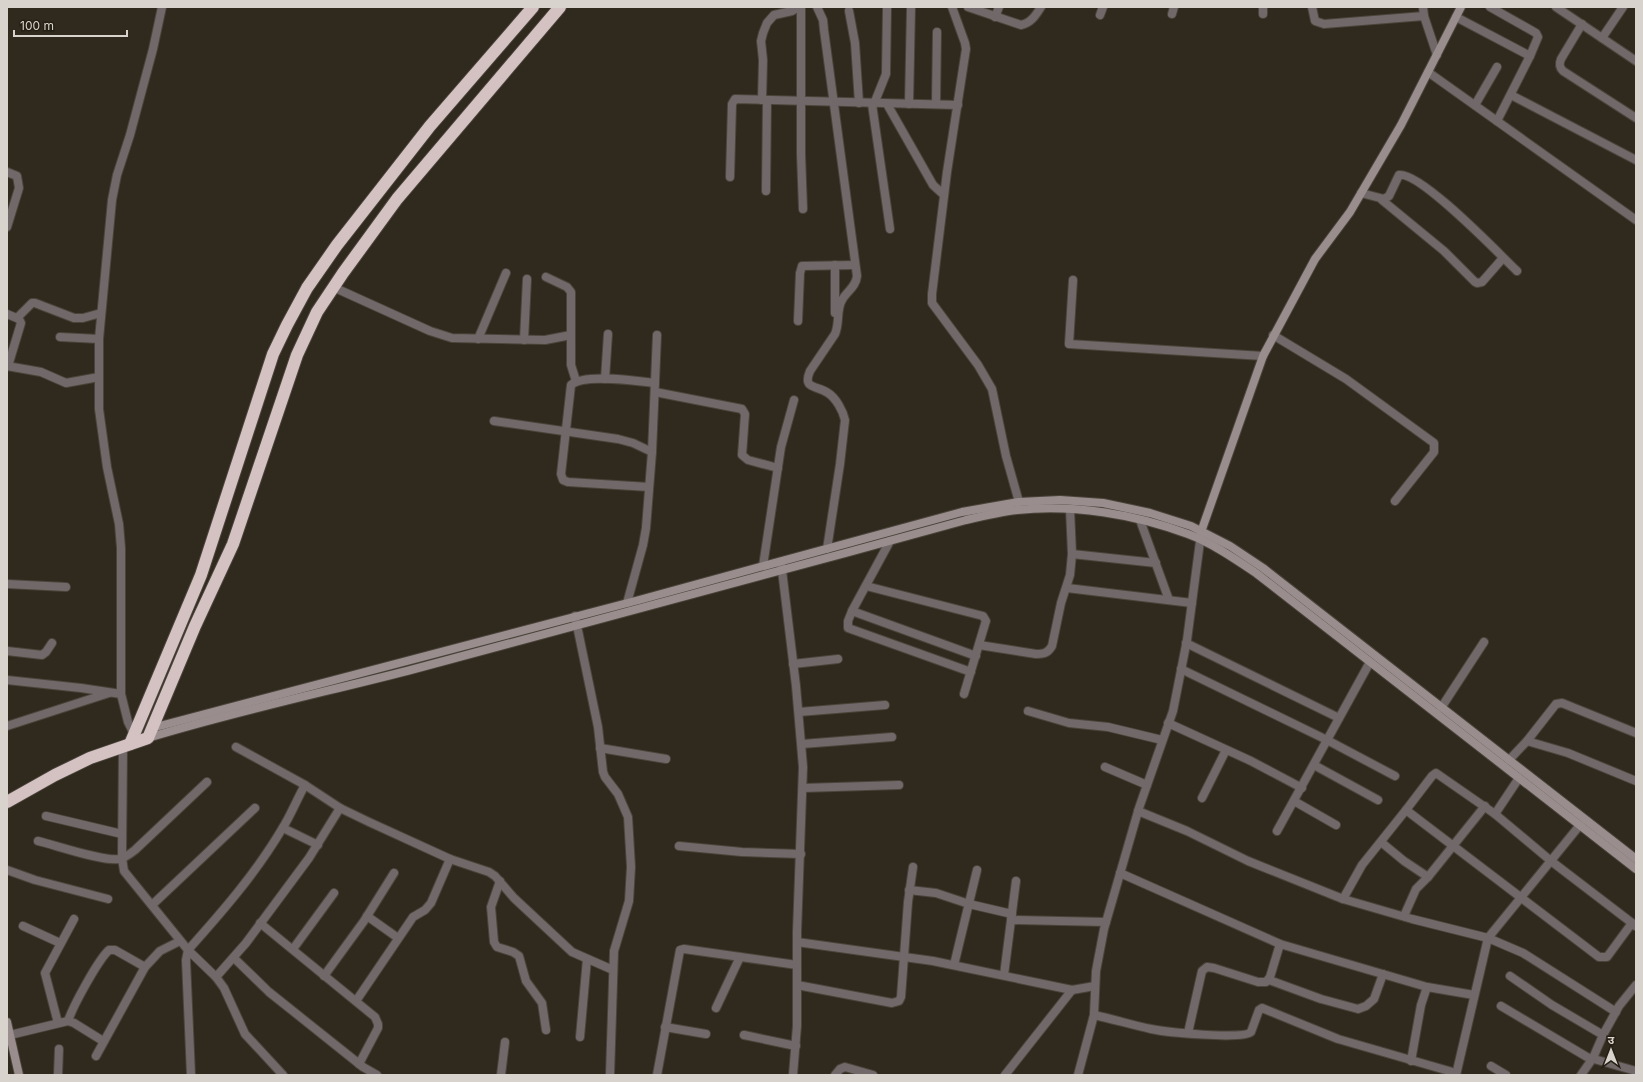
<svg xmlns="http://www.w3.org/2000/svg" width="1643" height="1082" font-family="Inter,'Noto Sans Devanagari',sans-serif">
	<style>
		.lines { fill: none; stroke-linecap: round; stroke-linejoin: round }
		.street-casing { stroke: #4a443a; stroke-width: 10 }
		.secondary-casing { stroke: #4a443a; stroke-width: 10 }
		.highway-casing { stroke: #4a443a; stroke-width: 14 }
		.street { stroke: #716969; stroke-width: 8 }
		.secondary { stroke: #998d8d; stroke-width: 8 }
		.highway { stroke: #d4c1c2; stroke-width: 12 }
	</style>
	<rect width="100%" height="100%" fill="#2f291e"/>
	<g class="lines">
		<g class="street-casing">
			<g id="street">
				<polyline points="801,7 801,154 803,209"/>
				<path d="M817 7 823 20 824 30 857 276C856 287 847 291 842 300 836 310 840 323 835 334L810 371C802 390 817 385 828 393 836 398 843 411 845 420L840 464 827 549"/>
				<polyline points="952,7 965,43 966,49 947,172 932,294 932,303 978,365 992,389 1006,456 1019,502"/>
				<path d="M968 7 1021 25C1031 23 1036 15 1041 7"/>
				<polyline points="1263,7 1263,14"/>
				<polyline points="1312,7 1315,21 1324,24 1424,16"/>
				<polyline points="1423,7 1424,16 1437,55"/>
				<polyline points="1490,7 1536,33 1538,37 1530,56 1497,121"/>
				<polyline points="1556,7 1636,61"/>
				<polyline points="849,11 855,43 859,103"/>
				<polyline points="1172,14 1174,7"/>
				<polyline points="1100,15 1103,7"/>
				<polyline points="995,17 999,7"/>
				<polyline points="1456,17 1530,56"/>
				<path d="M1582 24 1561 59C1559 64 1559 67 1563 71L1636 118"/>
				<polyline points="1602,38 1623,7"/>
				<polyline points="1428,72 1636,220"/>
				<polyline points="1511,95 1636,160"/>
				<polyline points="762,100 763,60 761,41 763,33 767,23 774,15 792,11 799,7"/>
				<polyline points="872,104 890,229"/>
				<polyline points="874,104 886,74 887,7"/>
				<polyline points="887,104 933,185 944,195"/>
				<polyline points="909,104 911,7"/>
				<polyline points="936,104 937,32"/>
				<polyline points="1475,105 1497,67"/>
				<polyline points="7,172 17,176 19,188 7,227"/>
				<polyline points="730,177 732,104 735,99 958,105"/>
				<polyline points="766,191 767,100"/>
				<path d="M1361 193 1384 199 1389 196 1399 175C1420 171 1499 254 1517 271"/>
				<polyline points="1382,200 1444,251 1475,282 1477,283 1482,282 1503,258"/>
				<polyline points="546,277 567,287 571,292 571,365 576,381"/>
				<polyline points="1073,280 1069,344 1263,356"/>
				<polyline points="333,287 430,331 452,338 545,340 571,335"/>
				<polyline points="835,313 835,265"/>
				<polyline points="7,314 19,319 21,323 8,366"/>
				<polyline points="17,318 32,303 35,303 74,318 83,318 101,313"/>
				<polyline points="798,321 800,273 802,266 855,265"/>
				<polyline points="1273,335 1346,379 1434,443 1434,452 1395,501"/>
				<polyline points="60,337 99,339"/>
				<polyline points="478,339 506,273"/>
				<polyline points="524,340 527,279"/>
				<polyline points="7,366 41,372 66,383 99,377"/>
				<polyline points="605,379 608,334"/>
				<polyline points="655,392 742,409 745,414 742,455 748,460 778,468"/>
				<polyline points="494,421 618,439 633,443 652,452"/>
				<path d="M649 487 568 482 563 480 561 474 571 385C584 373 637 381 655 383"/>
				<polyline points="1140,520 1169,600"/>
				<polyline points="890,541 852,611 848,621 848,628 971,672"/>
				<polyline points="1072,554 1156,563"/>
				<polyline points="781,562 796,686 803,767 797,932 797,1026 793,1075"/>
				<polyline points="763,566 781,447 794,400"/>
				<polyline points="7,584 66,587"/>
				<polyline points="866,586 983,616 986,621 985,624 964,694"/>
				<polyline points="1067,588 1192,603"/>
				<polyline points="627,603 643,545 646,528 652,452 657,335"/>
				<polyline points="852,611 976,656"/>
				<polyline points="575,616 598,727 603,772 605,777 618,794 628,817 631,867 629,901 614,951 610,1075"/>
				<polyline points="1186,643 1339,718"/>
				<path d="M979 645 1036 654C1044 654 1048 653 1052 646L1061 603 1070 575 1072 554 1070 509"/>
				<polyline points="7,651 42,655 46,652 52,643"/>
				<polyline points="793,664 838,659"/>
				<polyline points="1181,669 1327,740 1395,776"/>
				<polyline points="7,680 81,688 121,694"/>
				<polyline points="1441,708 1484,642"/>
				<polyline points="1028,711 1069,723 1108,727 1162,740"/>
				<polyline points="799,712 885,705"/>
				<polyline points="1168,723 1251,761 1302,788"/>
				<polyline points="7,726 109,693"/>
				<polyline points="134,734 128,722 121,694 121,548 119,524 107,467 99,409 99,339 112,200 117,175 130,135 153,49 162,7"/>
				<polyline points="1527,741 1568,753 1636,781"/>
				<polyline points="802,744 892,737"/>
				<polyline points="123,746 122,858 124,871 188,950 216,977 224,988 245,1034 283,1075"/>
				<polyline points="236,747 305,785 340,808 369,822 450,859 489,872 495,876 514,898 572,952 613,970"/>
				<polyline points="600,748 666,759"/>
				<polyline points="1509,760 1527,741 1556,704 1562,703 1636,733"/>
				<polyline points="1314,765 1378,800"/>
				<polyline points="1105,767 1147,785"/>
				<polyline points="803,788 899,785"/>
				<polyline points="1202,798 1226,750"/>
				<polyline points="1294,801 1336,825"/>
				<polyline points="1406,810 1599,957 1607,957 1632,923 1635,926"/>
				<polyline points="1138,811 1187,831 1248,861 1343,899 1412,919 1488,938 1523,953 1616,1012"/>
				<polyline points="1495,814 1519,778"/>
				<polyline points="46,816 122,834"/>
				<polyline points="283,828 318,845"/>
				<polyline points="1277,831 1370,662"/>
				<path d="M38 841C55 845 104 862 119 859 125 858 130 854 135 850L207 782"/>
				<polyline points="1381,842 1404,861 1428,877"/>
				<polyline points="679,846 742,852 801,854"/>
				<polyline points="7,870 35,880 108,899"/>
				<polyline points="1120,873 1280,944 1427,987 1474,995"/>
				<polyline points="500,881 491,907 494,942 497,947 513,952 519,956 526,981 542,1003 546,1030"/>
				<polyline points="909,890 936,893 969,904 1012,914"/>
				<polyline points="1343,899 1362,865 1406,810 1432,776 1436,773 1495,814 1551,861 1632,923"/>
				<polyline points="152,905 255,808"/>
				<polyline points="367,916 398,938"/>
				<polyline points="1404,916 1416,889 1428,877 1485,806"/>
				<polyline points="1011,920 1106,922"/>
				<polyline points="260,923 375,1017 378,1024 378,1028 359,1064"/>
				<polyline points="23,926 60,943"/>
				<polyline points="797,942 933,961 1072,990 1095,986"/>
				<polyline points="293,949 334,893"/>
				<polyline points="234,958 269,992 363,1067 377,1075"/>
				<polyline points="954,965 977,870"/>
				<polyline points="1004,975 1016,881"/>
				<polyline points="324,976 364,921 394,873"/>
				<polyline points="1510,976 1552,1005 1603,1035"/>
				<polyline points="216,977 246,943 309,858 340,808"/>
				<polyline points="1269,980 1321,999 1358,1009 1366,1006 1374,999 1383,974"/>
				<polyline points="797,985 892,1003 899,1001 901,997 908,902 913,867"/>
				<polyline points="356,1001 413,917 425,910 431,903 450,859"/>
				<polyline points="1501,1006 1587,1057 1636,1071"/>
				<polyline points="716,1008 740,957"/>
				<path d="M1094 1015C1113 1019 1132 1025 1151 1029 1165 1032 1243 1040 1251 1032L1259 1010 1262 1008 1338 1039 1456 1073"/>
				<path d="M68 1021C73 1006 98 960 109 950H115L145 967"/>
				<polyline points="58,1023 45,973 74,919"/>
				<polyline points="665,1027 706,1034"/>
				<polyline points="1188,1033 1202,971 1207,967 1214,968 1258,982 1266,982 1270,977 1280,944"/>
				<polyline points="10,1035 68,1021 74,1023 103,1041"/>
				<polyline points="744,1035 796,1046"/>
				<polyline points="580,1037 587,959"/>
				<polyline points="96,1056 145,967 160,951 180,941"/>
				<polyline points="1411,1061 1421,1005 1427,987"/>
				<polyline points="1491,1066 1506,1075"/>
				<polyline points="58,1075 59,1049"/>
				<path d="M191 1075 186 960 188 950C222 912 256 873 282 829 291 815 297 799 305 785"/>
				<polyline points="501,1075 505,1042"/>
				<polyline points="657,1075 680,950 684,949 797,965"/>
				<polyline points="835,1075 840,1069 845,1067 873,1075"/>
				<polyline points="1005,1075 1072,990"/>
				<polyline points="1078,1075 1094,1015 1096,971 1104,929 1139,808 1173,711 1187,640 1201,534"/>
				<polyline points="1456,1075 1488,938 1580,825"/>
				<polyline points="1581,1075 1593,1058 1603,1035 1619,1006 1636,985"/>
			</g>
		</g>
		<g class="secondary-casing">
			<g id="secondary">
				<polyline points="1201,532 1263,356 1315,259 1350,212 1401,125 1461,7"/>
				<polyline points="152,728 639,600 962,512 1019,502 1060,500 1103,503 1150,513 1191,526 1230,546 1263,568 1636,859"/>
				<path d="M148 738C233 712 321 693 407 671 594 621 780 571 966 520 983 516 1000 512 1017 510 1073 504 1134 514 1188 534 1212 543 1235 559 1256 573L1636 869"/>
				<polyline points="7,1022 19,1075"/>
			</g>
		</g>
		<g class="highway-casing">
			<g id="highway">
				<polyline points="130,744 201,575 273,354 287,325 307,288 337,245 430,126 533,7"/>
				<polyline points="7,802 55,775 90,758 148,738 195,626 233,544 297,355 317,312 343,273 397,199 560,7"/>
			</g>
		</g>
		<use href="#street" class="street"/>
		<use href="#secondary" class="secondary"/>
		<use href="#highway" class="highway"/>
	</g>
	<rect width="1643" height="1082" fill="none" stroke="#d8d4cd" stroke-width="16"/>
	<g transform="translate(1611 1050)" stroke="#261f14" stroke-width="3" paint-order="stroke">
	<path d="M0-3L7 15L0 10L-7 15Z" fill="#d8d4cd"/>
	<text y="-6" font-size="11" font-weight="bold" text-anchor="middle" fill="#d8d4cd">उ</text>
	</g>
	<path d="M14 30v6h113v-6" fill="none" stroke="#d8d4cd" stroke-width="2"/>
	<text x="20" y="30" font-size="12" fill="#d8d4cd" stroke="#261f14" stroke-width="3" paint-order="stroke">100 m</text>
</svg>
